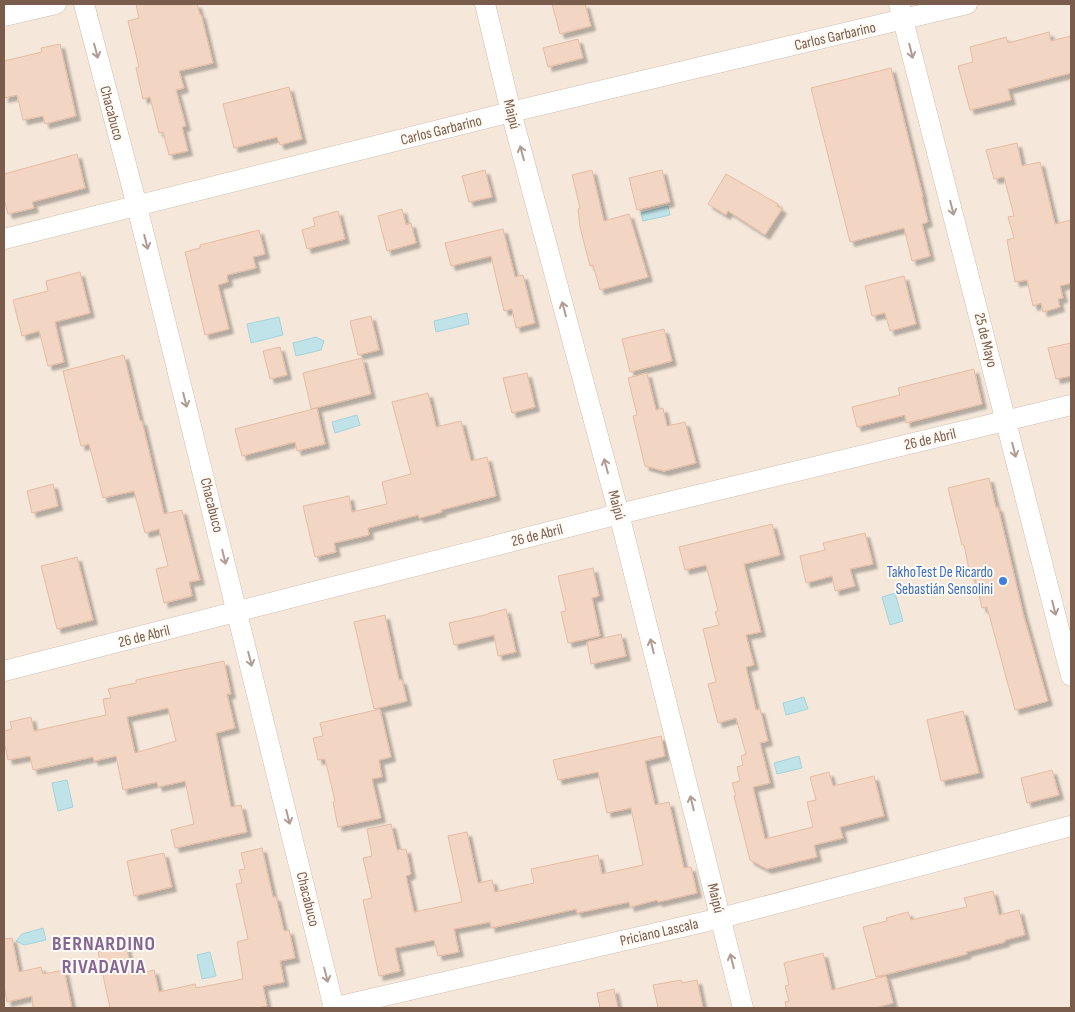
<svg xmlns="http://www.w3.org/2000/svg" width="1075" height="1012" font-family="'Sofia Sans Condensed',sans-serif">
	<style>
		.residential { fill: #f5e8da }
		.water { fill: #bfe3e8; stroke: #a5d3da }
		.building { fill: #f3d5c3; stroke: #e6bba3; fill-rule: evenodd; filter: url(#shadow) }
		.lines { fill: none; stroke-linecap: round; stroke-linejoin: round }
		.minor-casing { stroke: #d1beb0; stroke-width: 21 }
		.minor { stroke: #fff; stroke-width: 20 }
		.oneway { stroke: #af9d94 }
		.shop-dot { fill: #3f7fe0; stroke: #fffaf3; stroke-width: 2 }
		.labels { text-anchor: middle; stroke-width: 4; stroke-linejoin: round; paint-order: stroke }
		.street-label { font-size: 15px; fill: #7a5c4d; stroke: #fffaf3 }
		.shop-label { font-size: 15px; fill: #366cbe; stroke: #fffaf3; text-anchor: end }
		.district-label { font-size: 20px; font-weight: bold; letter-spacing: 1px; fill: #846695; stroke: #fffaf3 }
	</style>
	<defs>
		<filter id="shadow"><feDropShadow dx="4.5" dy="4.5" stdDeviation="1" flood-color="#0004"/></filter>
	</defs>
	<rect width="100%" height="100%" fill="#fdf6ec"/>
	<rect class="residential" x="4" y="4" width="1067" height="1004"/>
	<g class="water">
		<polygon points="668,206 670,215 643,221 641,213"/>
		<polygon points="467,313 469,324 436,332 434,321"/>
		<polygon points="279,317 283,335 251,343 247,324"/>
		<polygon points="316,337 324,341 321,350 296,356 293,343"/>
		<polygon points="357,415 360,425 335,433 332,422"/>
		<polygon points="895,593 903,621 890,625 882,597"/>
		<polygon points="804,697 808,709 786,715 783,703"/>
		<polygon points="799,756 802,768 777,774 774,763"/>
		<polygon points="67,780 73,807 58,811 52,783"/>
		<polygon points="43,928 46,940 24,945 16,941 22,934"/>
		<polygon points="210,952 216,976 202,979 197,955"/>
	</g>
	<g class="building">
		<polygon points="136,4 197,4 200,15 201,14 213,63 179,71 184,88 176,90 186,126 182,127 188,151 169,155 163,132 159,133 150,97 143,99 136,68 139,67 128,21 139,18"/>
		<polygon points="552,4 585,4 591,26 560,34"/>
		<polygon points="1049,32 1051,41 1071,36 1071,73 1008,89 1011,100 970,110 958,66 973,62 970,47 1006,37 1008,43"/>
		<polygon points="578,39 583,58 548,67 543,48"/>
		<polygon points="60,44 76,116 45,124 43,116 23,120 17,95 4,98 4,61 42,52 41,48"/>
		<polygon points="891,68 923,197 922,197 928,222 922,224 930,256 912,261 904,228 850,242 811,88"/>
		<polygon points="289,87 302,139 280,145 277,137 234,148 223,104"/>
		<polygon points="1017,143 1022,166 1040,162 1055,224 1071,220 1071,283 1060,286 1063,298 1058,299 1060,307 1043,312 1041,303 1033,306 1027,280 1015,282 1007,240 1014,238 1008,217 1014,216 1004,177 994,179 986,150"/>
		<polygon points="77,154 85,188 32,202 34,208 8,214 4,199 4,174"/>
		<polygon points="485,170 492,197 469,202 462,176"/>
		<polygon points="592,170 604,221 629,214 648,277 600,290 593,265 590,266 580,227 578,209 580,208 572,175"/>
		<polygon points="662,170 670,202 637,210 629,178"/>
		<polygon points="726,174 778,204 777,206 782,209 765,235 728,211 726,215 708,204"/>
		<polygon points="402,209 406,225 411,223 416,243 387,251 378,216"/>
		<polygon points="338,211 345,239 307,249 302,230 315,226 313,218"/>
		<polygon points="503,229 515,277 523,275 535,323 516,328 512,309 504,311 491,256 451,266 445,243"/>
		<polygon points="259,230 265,254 253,257 256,268 227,275 228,282 218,285 229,329 205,335 185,252 200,248 200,245"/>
		<polygon points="80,272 90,313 55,322 64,362 48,366 39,331 22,336 13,300 48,291 46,281"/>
		<polygon points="904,276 916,324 890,331 885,313 872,316 865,286"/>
		<polygon points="371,316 379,350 358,355 350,321"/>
		<polygon points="664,329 672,361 630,372 622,339"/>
		<polygon points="1071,343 1071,376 1056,379 1048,348"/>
		<polygon points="280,347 287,375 270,379 263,351"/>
		<polygon points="124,355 140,421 142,421 164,514 182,510 200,580 189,582 192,596 164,603 156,569 168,566 159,529 145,533 134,491 103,498 89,444 81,446 63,371"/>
		<polygon points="362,358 371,394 311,409 303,373"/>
		<polygon points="974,369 982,404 906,423 905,415 857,427 852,407 900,395 898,388"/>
		<polygon points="527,373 535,407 512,413 503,378"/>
		<polygon points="647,373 656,410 663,408 667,426 685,422 696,463 664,471 645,466 633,416 637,415 628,378"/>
		<polygon points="428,393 436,427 461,421 471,461 487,457 496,496 441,510 442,512 419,518 418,515 368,528 369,535 334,543 336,552 315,557 303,506 349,496 352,512 387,504 382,482 411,474 392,402"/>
		<polygon points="317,408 325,444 297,451 295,442 242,456 235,429"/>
		<polygon points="989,478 996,508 998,507 1023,613 1048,701 1015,710 987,607 982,608 975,578 971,579 964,545 962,545 948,488"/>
		<polygon points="53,484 58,506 32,513 27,491"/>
		<polygon points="772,524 780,555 744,564 761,632 746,635 754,665 746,667 756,710 760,709 768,741 760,743 770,783 753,787 765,839 813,827 807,802 816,800 810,777 829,772 833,786 874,776 884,816 840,827 843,838 814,845 817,857 767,869 750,860 734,796 736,796 732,783 740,781 737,767 743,765 741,756 746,754 736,718 718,723 708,684 716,682 703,629 719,625 715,612 718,611 706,565 685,570 679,547"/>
		<polygon points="865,533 873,564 850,569 855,586 835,591 832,576 806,583 800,556 825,550 823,543"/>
		<polygon points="77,557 93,620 57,629 41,566"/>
		<polygon points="593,568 599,596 592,598 600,636 568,643 561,612 566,611 558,576"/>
		<polygon points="506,609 516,652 498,656 494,635 454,645 449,623 489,614 489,613"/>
		<polygon points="385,615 399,680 402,680 407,701 374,709 354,622"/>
		<polygon points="621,634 626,656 591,664 587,642"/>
		<path d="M224 661 231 694H227L235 728 216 733 231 807 241 805 247 832 175 848 171 830 194 824 185 781 158 787 157 782 123 790 116 756 94 761 93 757 33 770 30 756 8 760 4 741V731L12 729 10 722 31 717 34 731 106 715 103 699 111 698 108 689 136 683V680ZM168 708 176 741 135 753 127 717Z"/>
		<polygon points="380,709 391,757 379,760 382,777 372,779 381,818 338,827 333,802 335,801 325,759 318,760 313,738 323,736 320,723"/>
		<polygon points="963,711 979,773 941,781 927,720"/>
		<polygon points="661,736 665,756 645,761 655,805 669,802 684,868 691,867 697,893 658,902 657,900 630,907 629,902 577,913 576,909 491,928 490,922 454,929 459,952 438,956 434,940 395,948 400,971 379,976 363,900 372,898 363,858 372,856 367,829 391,824 397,850 406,849 411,874 406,876 414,912 462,902 448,836 467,832 478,883 492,880 495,892 534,883 531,869 598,855 602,874 643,865 631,808 607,813 598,772 558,780 553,760"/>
		<polygon points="1052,770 1059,795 1027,803 1021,778"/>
		<polygon points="262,848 273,897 276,897 284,931 289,930 295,958 280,961 284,982 263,986 267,1006 256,1008 110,1008 98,952 126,946 133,975 154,970 159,992 195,984 196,988 243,979 237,942 248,939 236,884 242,883 239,870 245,869 241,853"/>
		<polygon points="164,853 172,887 134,896 127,861"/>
		<polygon points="993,891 999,915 1019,910 1025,935 1005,940 1005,942 966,952 967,954 876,977 863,927 887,921 886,918 908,912 911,920 967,907 964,898"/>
		<polygon points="12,938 19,972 41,967 43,974 64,970 72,1008 33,1008 32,996 7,1002 4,986 4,939"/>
		<polygon points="823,953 832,990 886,976 893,1003 875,1008 786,1008 785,1002 789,1001 785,986 789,985 784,963"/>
		<polygon points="681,980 682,983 697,980 703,1008 658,1008 653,985"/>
		<polygon points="614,989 618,1008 600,1008 597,993"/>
	</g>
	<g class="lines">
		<g class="minor-casing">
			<g id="minor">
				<polyline points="84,4 137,206 334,1008"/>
				<polyline points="485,4 511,112 619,514 743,1008"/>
				<polyline points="899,4 1071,676"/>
				<polyline points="4,16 56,4"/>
				<polyline points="4,239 511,112 967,4"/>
				<polyline points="4,671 619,514 1071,405"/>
				<polyline points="332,1008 721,918 1071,826"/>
			</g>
		</g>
		<use href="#minor" class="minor"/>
	</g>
	<defs><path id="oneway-shaft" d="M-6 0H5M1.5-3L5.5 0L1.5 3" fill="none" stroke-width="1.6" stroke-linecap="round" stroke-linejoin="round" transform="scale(1.25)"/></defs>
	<g class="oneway">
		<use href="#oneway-shaft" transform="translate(96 51) rotate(75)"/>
		<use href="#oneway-shaft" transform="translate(911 51) rotate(76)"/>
		<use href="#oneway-shaft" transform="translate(522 153) rotate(-105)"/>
		<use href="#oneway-shaft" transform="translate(952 208) rotate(76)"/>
		<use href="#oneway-shaft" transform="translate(146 242) rotate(76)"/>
		<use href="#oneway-shaft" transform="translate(564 309) rotate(-105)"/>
		<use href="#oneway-shaft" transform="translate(185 400) rotate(76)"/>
		<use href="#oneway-shaft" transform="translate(1014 450) rotate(76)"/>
		<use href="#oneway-shaft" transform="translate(606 466) rotate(-105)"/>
		<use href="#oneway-shaft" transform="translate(224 557) rotate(76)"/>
		<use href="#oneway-shaft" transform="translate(1054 608) rotate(76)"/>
		<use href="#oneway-shaft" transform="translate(652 646) rotate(-104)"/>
		<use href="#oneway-shaft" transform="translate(250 659) rotate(76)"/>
		<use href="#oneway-shaft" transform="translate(692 803) rotate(-104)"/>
		<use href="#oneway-shaft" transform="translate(288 817) rotate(76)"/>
		<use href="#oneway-shaft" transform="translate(732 961) rotate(-104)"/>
		<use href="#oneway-shaft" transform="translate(326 975) rotate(76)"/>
	</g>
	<circle class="shop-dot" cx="1003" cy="581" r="5"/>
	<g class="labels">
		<g class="street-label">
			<text transform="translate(835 36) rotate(-13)" y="5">Carlos Garbarino</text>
			<text transform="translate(112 113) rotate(75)" y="5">Chacabuco</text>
			<text transform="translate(512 114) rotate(76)" y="5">Maipú</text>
			<text transform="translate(441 130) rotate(-14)" y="5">Carlos Garbarino</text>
			<text transform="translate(986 340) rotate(76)" y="5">25 de Mayo</text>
			<text transform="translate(930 439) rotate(-13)" y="5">26 de Abril</text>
			<text transform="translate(212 505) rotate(76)" y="5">Chacabuco</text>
			<text transform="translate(617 505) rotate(75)" y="5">Maipú</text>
			<text transform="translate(537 535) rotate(-14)" y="5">26 de Abril</text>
			<text transform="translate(144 636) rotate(-14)" y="5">26 de Abril</text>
			<text transform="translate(716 898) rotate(76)" y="5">Maipú</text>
			<text transform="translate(308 899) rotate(76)" y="5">Chacabuco</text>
			<text transform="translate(659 932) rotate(-13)" y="5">Priciano Lascala</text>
		</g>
		<g class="shop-label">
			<text x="993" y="577">TakhoTest De Ricardo<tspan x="993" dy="17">Sebastián Sensolini</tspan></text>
		</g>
		<g class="district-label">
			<text x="104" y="950">BERNARDINO<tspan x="104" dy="23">RIVADAVIA</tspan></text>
		</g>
	</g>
	<rect width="1075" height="1012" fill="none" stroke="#7a5c4d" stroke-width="10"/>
</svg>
